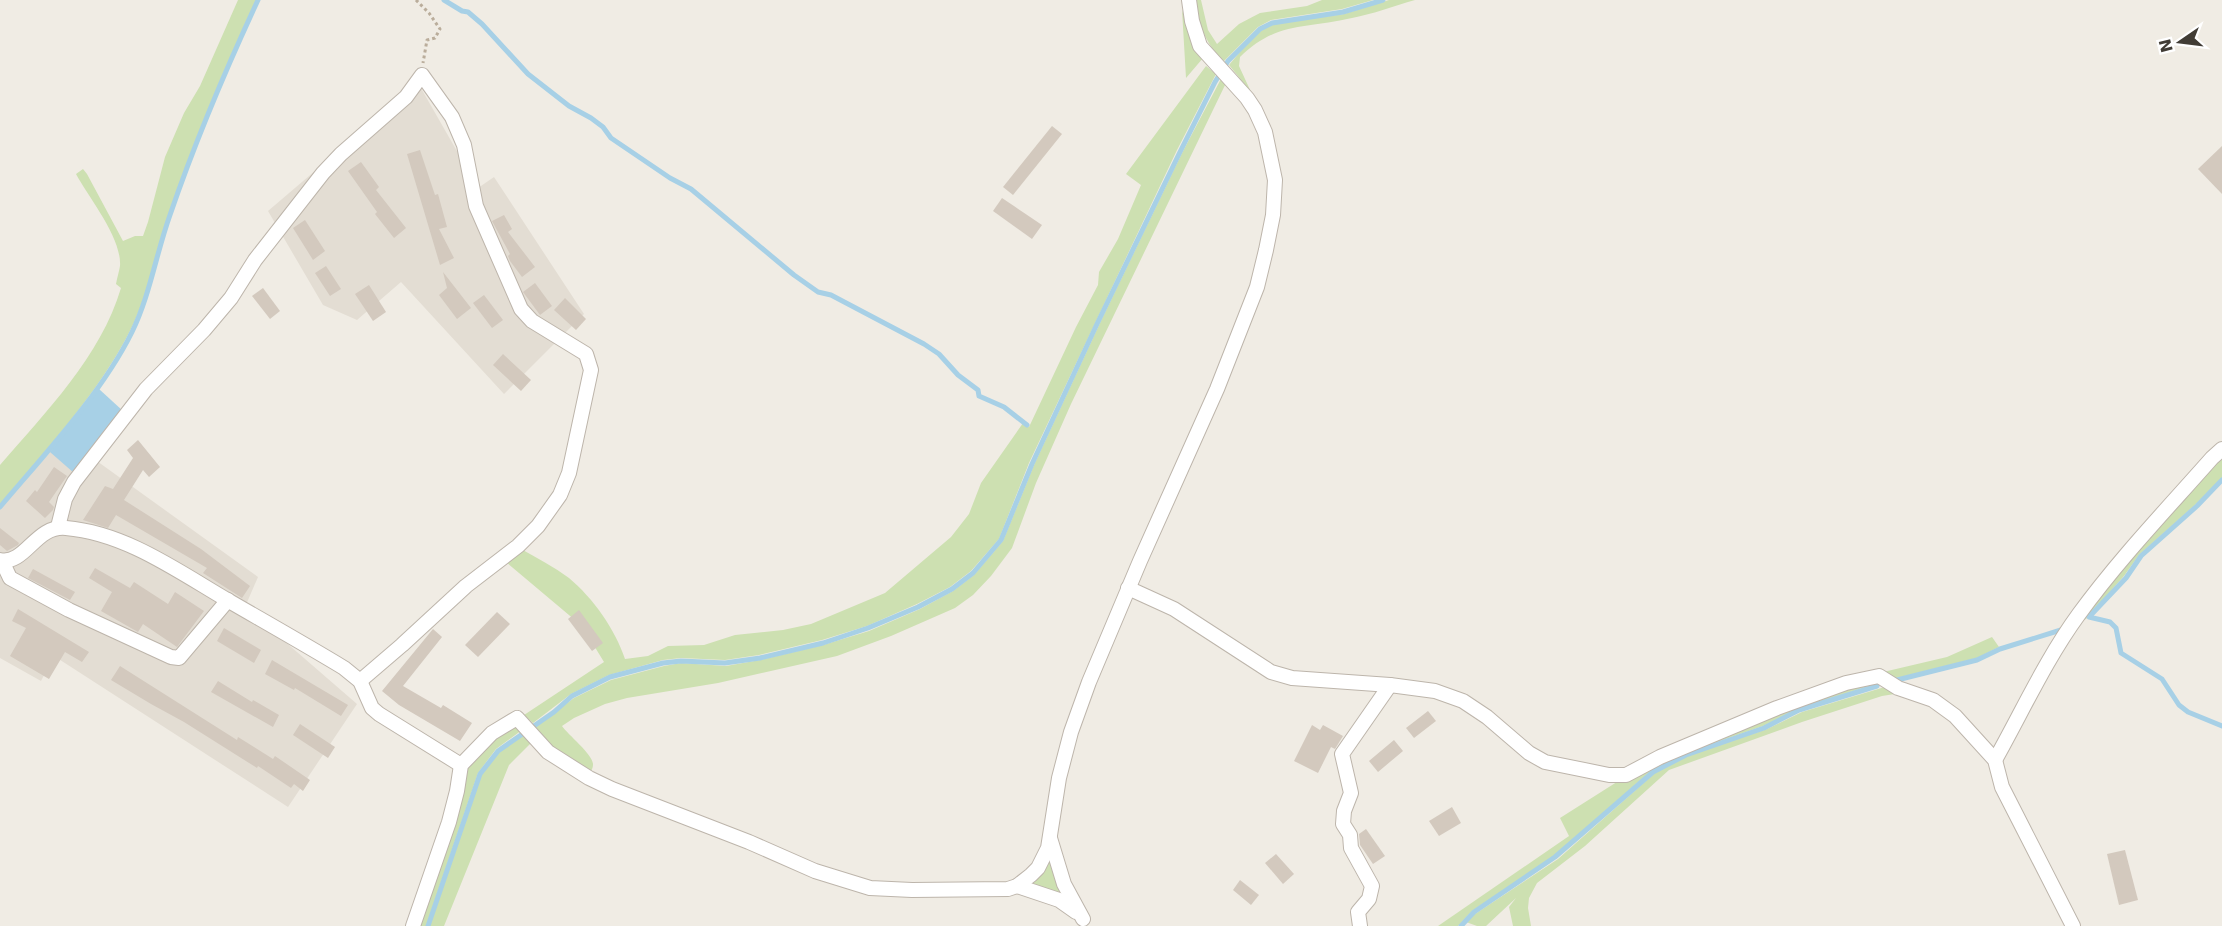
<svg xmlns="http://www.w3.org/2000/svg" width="2222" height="926" font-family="'DejaVu Sans',sans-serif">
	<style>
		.residential { fill: #e3ddd3 }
		.green { fill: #cde0b1 }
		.water { fill: #a7d0e6 }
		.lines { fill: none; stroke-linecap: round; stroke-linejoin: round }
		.stream { stroke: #a7d0e6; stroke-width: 5 }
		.building { fill: #d3c9be }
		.minor-casing { stroke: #bdb5ab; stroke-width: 16 }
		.path { stroke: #baad9b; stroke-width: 3; stroke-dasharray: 3 3; stroke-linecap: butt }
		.minor { stroke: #fff; stroke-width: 14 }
	</style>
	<rect width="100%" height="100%" fill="#f0ece4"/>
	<g class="residential">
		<polygon points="418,83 478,188 494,177 584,314 504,394 401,282 357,320 323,305 268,211"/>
		<polygon points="51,428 258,577 245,607 357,704 288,807 54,656 41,681 0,658 0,489"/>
	</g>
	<g class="green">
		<path d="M238 0H256C223 71 193 142 168 216 155 255 148 296 129 333 96 396 46 450 0 504V465C45 413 101 356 121 288L116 284C117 278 119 272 120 266 122 238 89 198 76 174L83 169 87 174 123 241 135 236H143L148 222 165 157 184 113 200 86Z"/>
		<path d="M1194 0H1201L1208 30 1217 44 1239 24 1260 13 1307 6 1322 0H1373L1342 9 1271 20 1258 27 1224 61C1205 44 1199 24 1194 0Z"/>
		<path d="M1389 0H1415C1394 6 1373 14 1352 18 1305 29 1277 21 1240 57L1239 66 1251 92 1229 65 1250 40 1261 31 1272 24 1344 14Z"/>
		<polygon points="1182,10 1192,43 1203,58 1186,78"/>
		<path d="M1206 66 1216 74 1177 150 1029 463 999 539 971 571 950 587 917 604 867 626 822 640 759 655 725 660 681 658 663 660 609 675 571 694 533 723 524 715 604 662 582 626 506 562 521 549C537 558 554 567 569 578 593 598 615 629 625 659L648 656 668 646 704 645 735 635 783 630 811 624 885 593 951 537 969 514 981 483 1023 423 1029 427 1076 327 1098 285 1099 272 1118 239 1141 185 1126 174Z"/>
		<path d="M1222 77 1227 81 1071 404 1036 483 1012 548 991 576 973 595 955 608 891 636 837 656 718 683 627 698 605 704 574 718 562 726C568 735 594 755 593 765 593 768 591 771 590 774L573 767 531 730 574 698 611 680 664 666 681 663 726 666 760 660 823 645 869 631 920 609 953 591 974 575 1003 541 1034 465 1099 325 1182 153Z"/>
		<polygon points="2222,452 2222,478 2196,504 2139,555 2124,576 2086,619 2076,623"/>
		<polygon points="1992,637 1999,647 1977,658 1889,680 1879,673 1947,657"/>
		<polygon points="1881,682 1799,709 1763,726 1686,753 1652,770 1554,856 1472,911 1458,926 1438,926 1569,836 1560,818 1620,780 1662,760 1853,685"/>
		<polygon points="1888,686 1901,693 1882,696 1802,722 1669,770 1585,846 1537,883 1529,898 1528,908 1531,926 1513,926 1509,907 1516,898 1486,926 1477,926 1466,922 1475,914 1558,859 1656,772 1687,756 1767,729 1802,712"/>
		<polygon points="516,722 522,730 496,749 478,773 426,926 417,926 464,765 494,736"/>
		<polygon points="524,733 532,742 509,765 444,926 429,926 481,775 498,751"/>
		<polygon points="1051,858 1068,900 1028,885"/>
	</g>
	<polygon class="water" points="99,389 123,411 74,473 50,452"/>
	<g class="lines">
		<g class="stream">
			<polyline points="444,0 462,11 468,12 482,24 528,74 569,106 591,118 603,127 611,138 670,178 691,189 794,275 818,292 831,295 924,344 939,354 958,375 978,390 979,396 1004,407 1027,425"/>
			<polyline points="2222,480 2197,506 2141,556 2126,578 2089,617 2110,622 2116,628 2121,653 2162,679 2179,705 2188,712 2222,726"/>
			<path d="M0 507C44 455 102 393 132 332 150 295 156 254 170 215 195 142 225 71 258 0"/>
			<polyline points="1893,681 1977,660 2000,649 2064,629"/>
			<polyline points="428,926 480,774 498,751 554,712 572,696 610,677 663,663 681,661 725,663 760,658 823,643 868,628 918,607 952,589 973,573 1001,540 1032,464 1097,324 1180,152 1215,82 1228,61 1260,29 1272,23 1343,12 1383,0"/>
			<polyline points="1461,926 1474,912 1555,857 1653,772 1686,755 1764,728 1799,710 1877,686"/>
		</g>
	</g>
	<g class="building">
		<polygon points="1052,126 1062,134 1013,195 1003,187"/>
		<polygon points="2222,146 2222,194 2198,169"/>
		<polygon points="420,150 435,195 438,194 447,227 439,229 454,258 440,265 407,154"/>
		<polygon points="361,162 379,187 376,190 406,228 394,238 375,214 377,212 348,171"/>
		<polygon points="1002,198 1042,225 1032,239 993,211"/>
		<polygon points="504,215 512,229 508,232 535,267 522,277 510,261 508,256 510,254 492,221"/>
		<polygon points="305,220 325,251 313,260 293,228"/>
		<polygon points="326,266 341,289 330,296 315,273"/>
		<polygon points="443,272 471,308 457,319 439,295 447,288"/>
		<polygon points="535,283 552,306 540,315 523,292"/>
		<polygon points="369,285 386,312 373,321 355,294"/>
		<polygon points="263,288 280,311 270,319 252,296"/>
		<polygon points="484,295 503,320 492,328 473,303"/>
		<polygon points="565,298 586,319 576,330 554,310"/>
		<polygon points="503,354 531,380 521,391 493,365"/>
		<polygon points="138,440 160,467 149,477 143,470 124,500 201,549 250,586 242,598 203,573 207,568 116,515 108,528 83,520 105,486 113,489 133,458 127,450"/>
		<polygon points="54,467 67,476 49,502 54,507 53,510 45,518 26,501 35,490 37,492"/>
		<polygon points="0,528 19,543 18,545 7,551 0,545"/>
		<polygon points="95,568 130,588 134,582 168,604 175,592 204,611 177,647 143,624 138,632 101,611 112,592 89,578"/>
		<polygon points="33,569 75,592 70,600 28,578"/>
		<polygon points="18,609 89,652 82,662 65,652 49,679 10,656 26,628 12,621"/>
		<polygon points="579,610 603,643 592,651 568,619"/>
		<polygon points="497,612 510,624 478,657 465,645"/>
		<polygon points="224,628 261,650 254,663 217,641"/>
		<polygon points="433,629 442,637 403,686 441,708 443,705 472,723 460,741 399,705 382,691"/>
		<polygon points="272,660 348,705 341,716 295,688 294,690 265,674"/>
		<polygon points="120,666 237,740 238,737 273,759 275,756 310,780 303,791 294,784 291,788 258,766 257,768 184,722 151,704 111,680"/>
		<polygon points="218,681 252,702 253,700 279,715 273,727 211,692"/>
		<polygon points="1428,711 1436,721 1414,738 1406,728"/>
		<polygon points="300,724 335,747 328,758 293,735"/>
		<polygon points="1312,725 1320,730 1323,725 1343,736 1335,749 1331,747 1318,773 1294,761"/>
		<polygon points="1394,740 1403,751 1378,772 1369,761"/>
		<polygon points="1452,807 1461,823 1439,836 1429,821"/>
		<polygon points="1366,829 1385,856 1373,864 1360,845 1359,834"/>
		<polygon points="2125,850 2138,900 2119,905 2107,854"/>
		<polygon points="1276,854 1294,874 1283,884 1265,863"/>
		<polygon points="1240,880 1259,895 1251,905 1233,890"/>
	</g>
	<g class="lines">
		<g class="minor-casing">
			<g id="minor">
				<polyline points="58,527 65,499 74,482 146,389 204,330 231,298 255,260 323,173 341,154 406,97 422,75 452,117 464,145 476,206 521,309 532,321 586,354 591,370 569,473 560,495 538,526 518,546 466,586 402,645 360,681"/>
				<path d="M0 560C26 565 35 525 66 528 126 533 179 572 229 601 267 623 306 645 344 668L360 681 372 708 379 714 461 765"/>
				<polyline points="2,561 10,578 69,610 171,657 179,658 228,600"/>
				<polyline points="1128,588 1174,609 1271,672 1292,678 1390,685 1435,691 1463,701 1487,717 1529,753 1545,762 1609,775 1626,775 1660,757 1777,708 1846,683 1879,676 1898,688 1933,700 1955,716 1995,760 2002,787 2073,926"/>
				<path d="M1995 760C2022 712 2046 659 2079 614 2119 559 2167 509 2212 458L2222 449"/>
				<polyline points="1050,838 1064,884 1083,919"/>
				<polyline points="1017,886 1059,900 1076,912"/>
				<polyline points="413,926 449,822 457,791 461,765 492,733 517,718 548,752 589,778 612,789 749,842 815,871 870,888 912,890 1008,889 1017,886 1031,875 1038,868 1048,848 1059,778 1071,732 1089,682 1140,561 1217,389 1257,287 1266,250 1273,215 1275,180 1265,132 1255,110 1247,98 1200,46 1192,21 1189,0"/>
				<polyline points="1360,926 1358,912 1369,899 1372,886 1351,848 1350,835 1343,824 1344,811 1351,793 1342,754 1390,685"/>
			</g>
		</g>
		<polyline class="path" points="416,0 429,13 440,29 435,38 427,40 423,63"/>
		<use href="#minor" class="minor"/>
	</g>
	<g transform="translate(2180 42) rotate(256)" stroke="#ffffff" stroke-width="4.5" paint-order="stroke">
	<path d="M0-4.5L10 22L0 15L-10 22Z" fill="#413c35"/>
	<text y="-9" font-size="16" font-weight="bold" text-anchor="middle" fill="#413c35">N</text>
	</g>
</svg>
